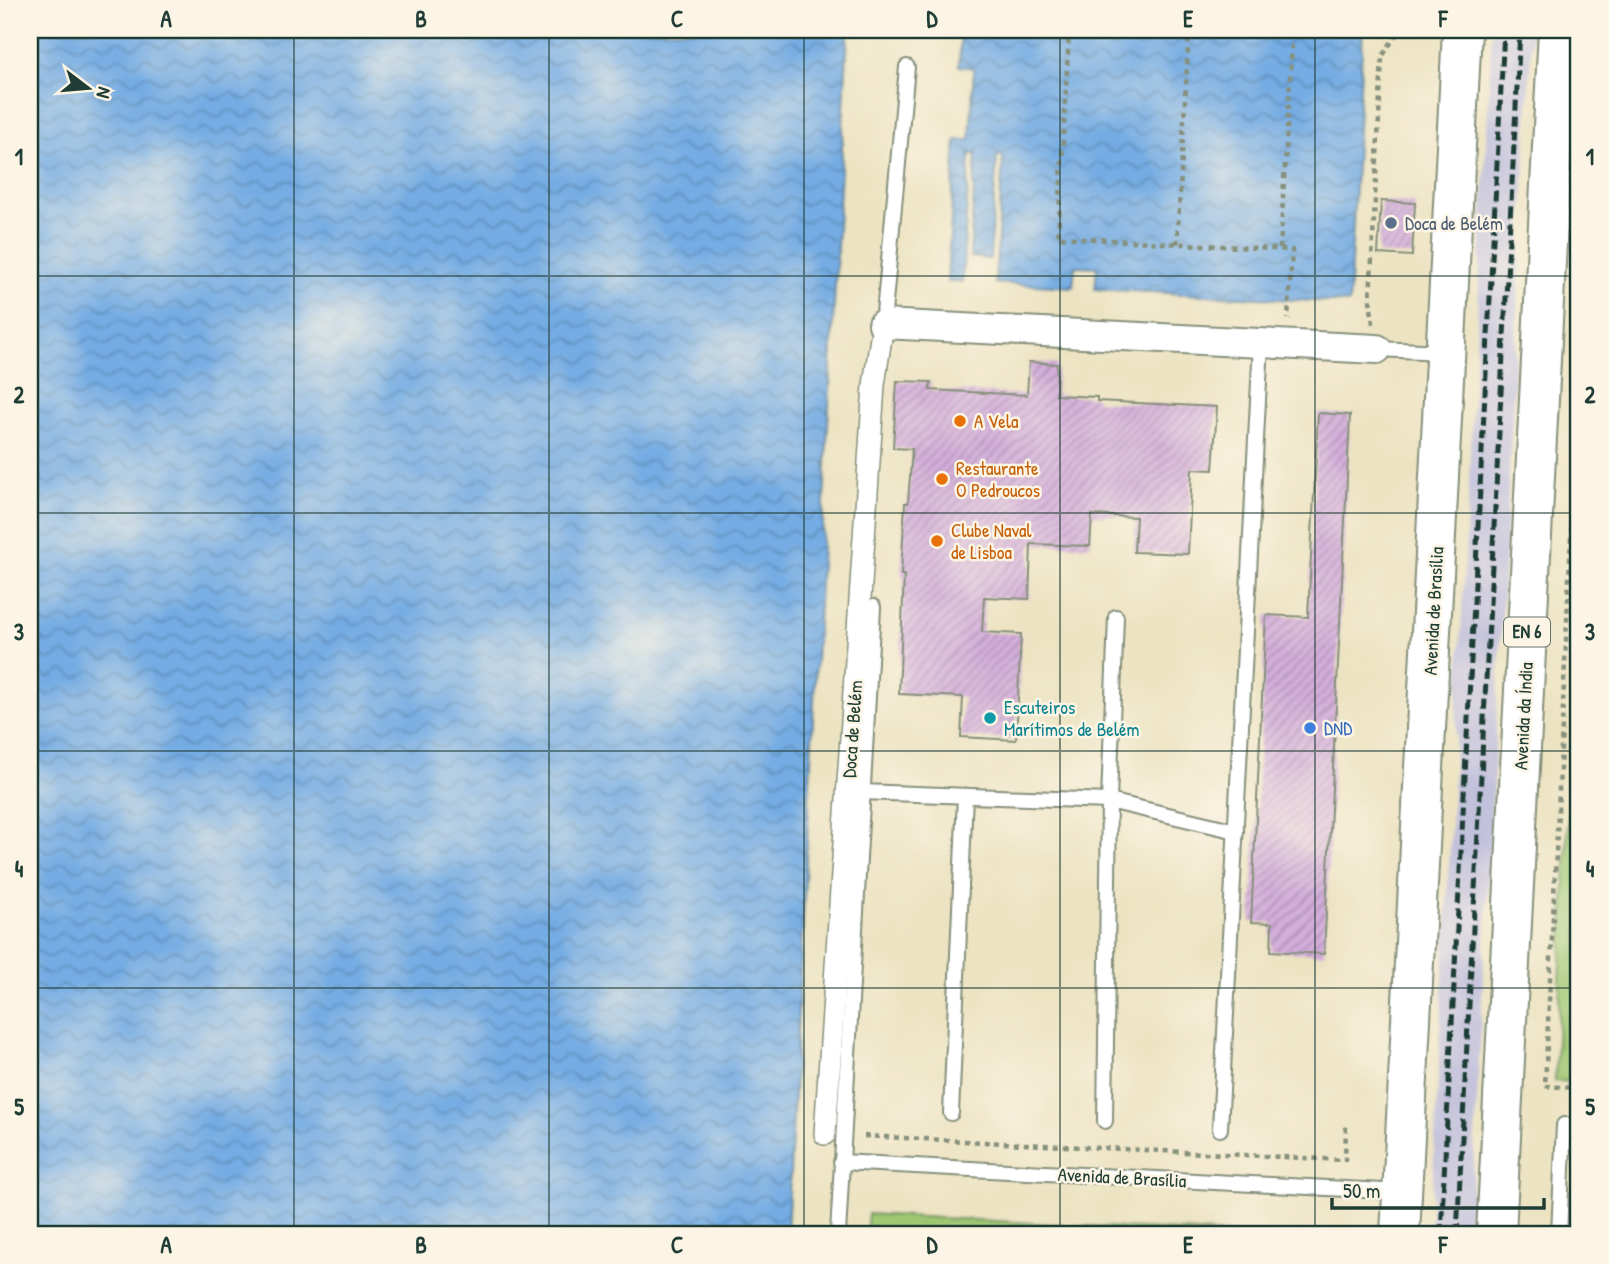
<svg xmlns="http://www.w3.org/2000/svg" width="1609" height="1264" font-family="'Patrick Hand',sans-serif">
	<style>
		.industrial { fill: #c2c1dc }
		.green { fill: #9fc772; stroke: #5f8253; stroke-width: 2 }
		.water { fill: url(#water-waves); stroke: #4a748c; stroke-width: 2 }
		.building { fill: url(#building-hatch) }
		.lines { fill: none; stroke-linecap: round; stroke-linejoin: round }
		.service-casing { stroke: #86907b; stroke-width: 18 }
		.pedestrian-casing { stroke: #86907b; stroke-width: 24 }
		.minor-casing { stroke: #86907b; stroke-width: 32 }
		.primary-casing { stroke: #86907b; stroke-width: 42 }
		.path { stroke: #86907b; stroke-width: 4.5; stroke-dasharray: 5 5; stroke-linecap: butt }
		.service { stroke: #fff; stroke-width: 14 }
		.pedestrian { stroke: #fff; stroke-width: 21 }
		.minor { stroke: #fff; stroke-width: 28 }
		.primary { stroke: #fff; stroke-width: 38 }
		.rail { stroke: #1f3d34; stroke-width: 5; stroke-dasharray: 10 5; stroke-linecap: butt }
		.grid { fill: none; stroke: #1f3d34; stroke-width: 2; stroke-opacity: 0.55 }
		.service-dot { fill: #5c6f8a; stroke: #fcf5e5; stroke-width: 2.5 }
		.food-dot { fill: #e8710a; stroke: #fcf5e5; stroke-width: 2.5 }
		.culture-dot { fill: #0f9aa8; stroke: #fcf5e5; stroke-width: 2.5 }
		.shop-dot { fill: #3f7fe0; stroke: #fcf5e5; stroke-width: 2.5 }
		.labels { text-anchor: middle; stroke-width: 5; stroke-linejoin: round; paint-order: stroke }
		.shield { fill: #fcf5e5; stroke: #617469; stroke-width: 2 }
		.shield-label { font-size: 18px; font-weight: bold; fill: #1f3d34 }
		.service-label { font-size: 19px; fill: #4e5e75; stroke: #fcf5e5; text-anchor: start }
		.food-label { font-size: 19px; fill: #c56008; stroke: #fcf5e5; text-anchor: start }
		.street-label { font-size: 19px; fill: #1f3d34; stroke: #fcf5e5 }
		.culture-label { font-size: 19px; fill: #0d838f; stroke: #fcf5e5; text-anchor: start }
		.shop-label { font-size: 19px; fill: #366cbe; stroke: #fcf5e5; text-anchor: start }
		.neatline { fill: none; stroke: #1f3d34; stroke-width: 2.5 }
		.grid-label { font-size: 23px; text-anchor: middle; font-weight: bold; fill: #1f3d34 }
	</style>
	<defs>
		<pattern id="water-waves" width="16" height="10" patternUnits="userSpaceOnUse" patternTransform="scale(1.75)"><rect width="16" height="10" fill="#74ace3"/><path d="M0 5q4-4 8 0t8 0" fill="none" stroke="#5f8db9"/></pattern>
		<pattern id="building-hatch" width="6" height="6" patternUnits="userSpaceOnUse" patternTransform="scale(1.75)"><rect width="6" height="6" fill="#d4aedb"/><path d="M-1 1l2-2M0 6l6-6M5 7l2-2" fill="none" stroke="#ab8fb2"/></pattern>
	</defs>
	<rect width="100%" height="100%" fill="#fcf5e5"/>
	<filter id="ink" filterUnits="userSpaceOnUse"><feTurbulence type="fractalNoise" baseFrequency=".0143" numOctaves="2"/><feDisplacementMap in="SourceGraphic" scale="14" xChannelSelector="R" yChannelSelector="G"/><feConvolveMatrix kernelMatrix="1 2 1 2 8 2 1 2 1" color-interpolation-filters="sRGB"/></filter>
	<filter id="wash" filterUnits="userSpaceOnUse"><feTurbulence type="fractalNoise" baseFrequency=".00686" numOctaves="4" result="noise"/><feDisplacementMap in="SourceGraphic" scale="28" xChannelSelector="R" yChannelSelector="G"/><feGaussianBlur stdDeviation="1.57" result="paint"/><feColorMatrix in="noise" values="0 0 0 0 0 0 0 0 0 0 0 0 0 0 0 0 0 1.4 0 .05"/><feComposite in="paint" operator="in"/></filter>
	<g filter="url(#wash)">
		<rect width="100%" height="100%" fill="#ece3c2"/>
		<polygon class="industrial" points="1492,30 1532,30 1470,1234 1430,1234"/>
		<g class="green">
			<polygon points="1579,609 1579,1082 1555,1081"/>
			<polygon points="868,1214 1234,1234 866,1234"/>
		</g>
		<g class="water">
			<polygon points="30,30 848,30 787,1234 30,1234"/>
			<polygon points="961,30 1363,30 1349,303 1095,289 1097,267 1075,266 1073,287 995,283 1003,156 997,156 990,259 970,257 976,154 970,154 962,282 947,282 956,140 970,140 974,68 959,66"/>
		</g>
		<g id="blocks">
			<g class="building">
				<polygon points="1381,201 1415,203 1412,256 1378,254"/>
				<polygon points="1029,362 1057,364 1056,395 1097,397 1097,401 1217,407 1213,470 1192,469 1188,554 1134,552 1136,517 1092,515 1090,546 1031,544 1029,599 984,597 982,632 1021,634 1016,740 961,737 963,697 899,694 904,575 901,575 905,503 908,503 912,449 893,448 897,381 931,382 930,390 1027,395"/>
				<polygon points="1318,413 1350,415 1324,954 1271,951 1272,923 1251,922 1266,615 1308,617"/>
			</g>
		</g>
	</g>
	<g filter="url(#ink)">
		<use href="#blocks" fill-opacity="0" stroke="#86907b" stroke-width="2"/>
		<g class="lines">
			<g class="service-casing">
				<g id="service">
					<polyline points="883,324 907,67"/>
					<polyline points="1377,349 1444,352"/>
					<polyline points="861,792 1109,801 1116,617"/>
					<polyline points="951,1113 965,796"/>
					<polyline points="1105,1121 1109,801 1236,831"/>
					<polyline points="1220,1129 1261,343"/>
					<polyline points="841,1162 1402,1192"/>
					<polyline points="838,1234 873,607"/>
					<polyline points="1559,1234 1564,1125 1579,1126"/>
				</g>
			</g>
			<g class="pedestrian-casing">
				<polyline id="pedestrian" points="825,1134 874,385 883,324"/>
			</g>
			<g class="minor-casing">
				<polyline id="minor" points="883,324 1377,349"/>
			</g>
			<g class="primary-casing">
				<g id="primary">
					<polyline points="1400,1234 1462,30"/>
					<polyline points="1496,1234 1558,30"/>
				</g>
			</g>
			<g class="path">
				<polyline points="1069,30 1058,237 1292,250 1288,319"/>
				<polyline points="1177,244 1189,30"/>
				<polyline points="1280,249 1292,45"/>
				<polyline points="1373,324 1370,299 1382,57 1399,30"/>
				<polyline points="1579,367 1545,1086 1579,1088"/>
				<polyline points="864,1136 1345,1160 1346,1124"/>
			</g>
			<use href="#service" class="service"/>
			<use href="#pedestrian" class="pedestrian"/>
			<use href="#minor" class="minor"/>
			<use href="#primary" class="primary"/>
			<g class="rail">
				<polyline points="1441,1234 1504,30"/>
				<polyline points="1457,1234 1520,30"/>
			</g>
		</g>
	</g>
	<path class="grid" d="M294 30V1234M549 30V1234M804 30V1234M1060 30V1234M1315 30V1234M30 276H1579M30 513H1579M30 751H1579M30 988H1579"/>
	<circle class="service-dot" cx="1391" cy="223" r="7"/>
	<g class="food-dot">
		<circle cx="960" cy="421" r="7"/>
		<circle cx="942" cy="479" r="7"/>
		<circle cx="937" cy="541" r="7"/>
	</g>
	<circle class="culture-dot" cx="990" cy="718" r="7"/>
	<circle class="shop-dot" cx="1310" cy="728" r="7"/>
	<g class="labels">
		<rect class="shield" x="1504" y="617.5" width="46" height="29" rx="5"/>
		<g class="shield-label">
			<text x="1527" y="638">EN 6</text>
		</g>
		<g class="service-label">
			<text x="1405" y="230">Doca de Belém</text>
		</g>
		<g class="food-label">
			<text x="974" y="428">A Vela</text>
			<text x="956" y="475">Restaurante<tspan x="956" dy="22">O Pedroucos</tspan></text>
			<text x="951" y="537">Clube Naval<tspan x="951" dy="22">de Lisboa</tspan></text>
		</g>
		<g class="street-label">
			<text transform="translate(1433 611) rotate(-87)" y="7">Avenida de Brasília</text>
			<text transform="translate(1523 716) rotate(-87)" y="7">Avenida da Índia</text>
			<text transform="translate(852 729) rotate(-86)" y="7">Doca de Belém</text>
			<text transform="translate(1122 1177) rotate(3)" y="7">Avenida de Brasília</text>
		</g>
		<g class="culture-label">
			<text x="1004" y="714">Escuteiros<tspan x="1004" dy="22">Marítimos de Belém</tspan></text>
		</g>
		<g class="shop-label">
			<text x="1324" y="735">DND</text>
		</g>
	</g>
	<rect width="1609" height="1264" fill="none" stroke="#fcf5e5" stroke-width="77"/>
	<g transform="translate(88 88) rotate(106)" stroke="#fcf5e5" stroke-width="5" paint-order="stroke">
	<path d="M0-5L12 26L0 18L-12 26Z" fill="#1f3d34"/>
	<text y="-10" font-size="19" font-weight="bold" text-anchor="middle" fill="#1f3d34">N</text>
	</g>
	<path d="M1332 1198v10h212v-10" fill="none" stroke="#1f3d34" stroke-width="3.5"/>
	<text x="1343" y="1198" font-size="21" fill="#1f3d34" stroke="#fcf5e5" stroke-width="5" paint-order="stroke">50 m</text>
	<rect x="38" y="38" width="1532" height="1188" class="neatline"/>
	<g class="grid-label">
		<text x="166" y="27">A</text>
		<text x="421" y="27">B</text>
		<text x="677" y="27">C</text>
		<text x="932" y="27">D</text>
		<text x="1188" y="27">E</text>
		<text x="1443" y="27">F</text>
		<text x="19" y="165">1</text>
		<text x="1590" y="165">1</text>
		<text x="19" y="403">2</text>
		<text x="1590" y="403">2</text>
		<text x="19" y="640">3</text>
		<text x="1590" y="640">3</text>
		<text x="19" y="877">4</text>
		<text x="1590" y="877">4</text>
		<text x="19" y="1115">5</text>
		<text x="1590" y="1115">5</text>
		<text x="166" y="1253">A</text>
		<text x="421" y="1253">B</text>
		<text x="677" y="1253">C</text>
		<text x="932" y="1253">D</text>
		<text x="1188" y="1253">E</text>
		<text x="1443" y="1253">F</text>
	</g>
</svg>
